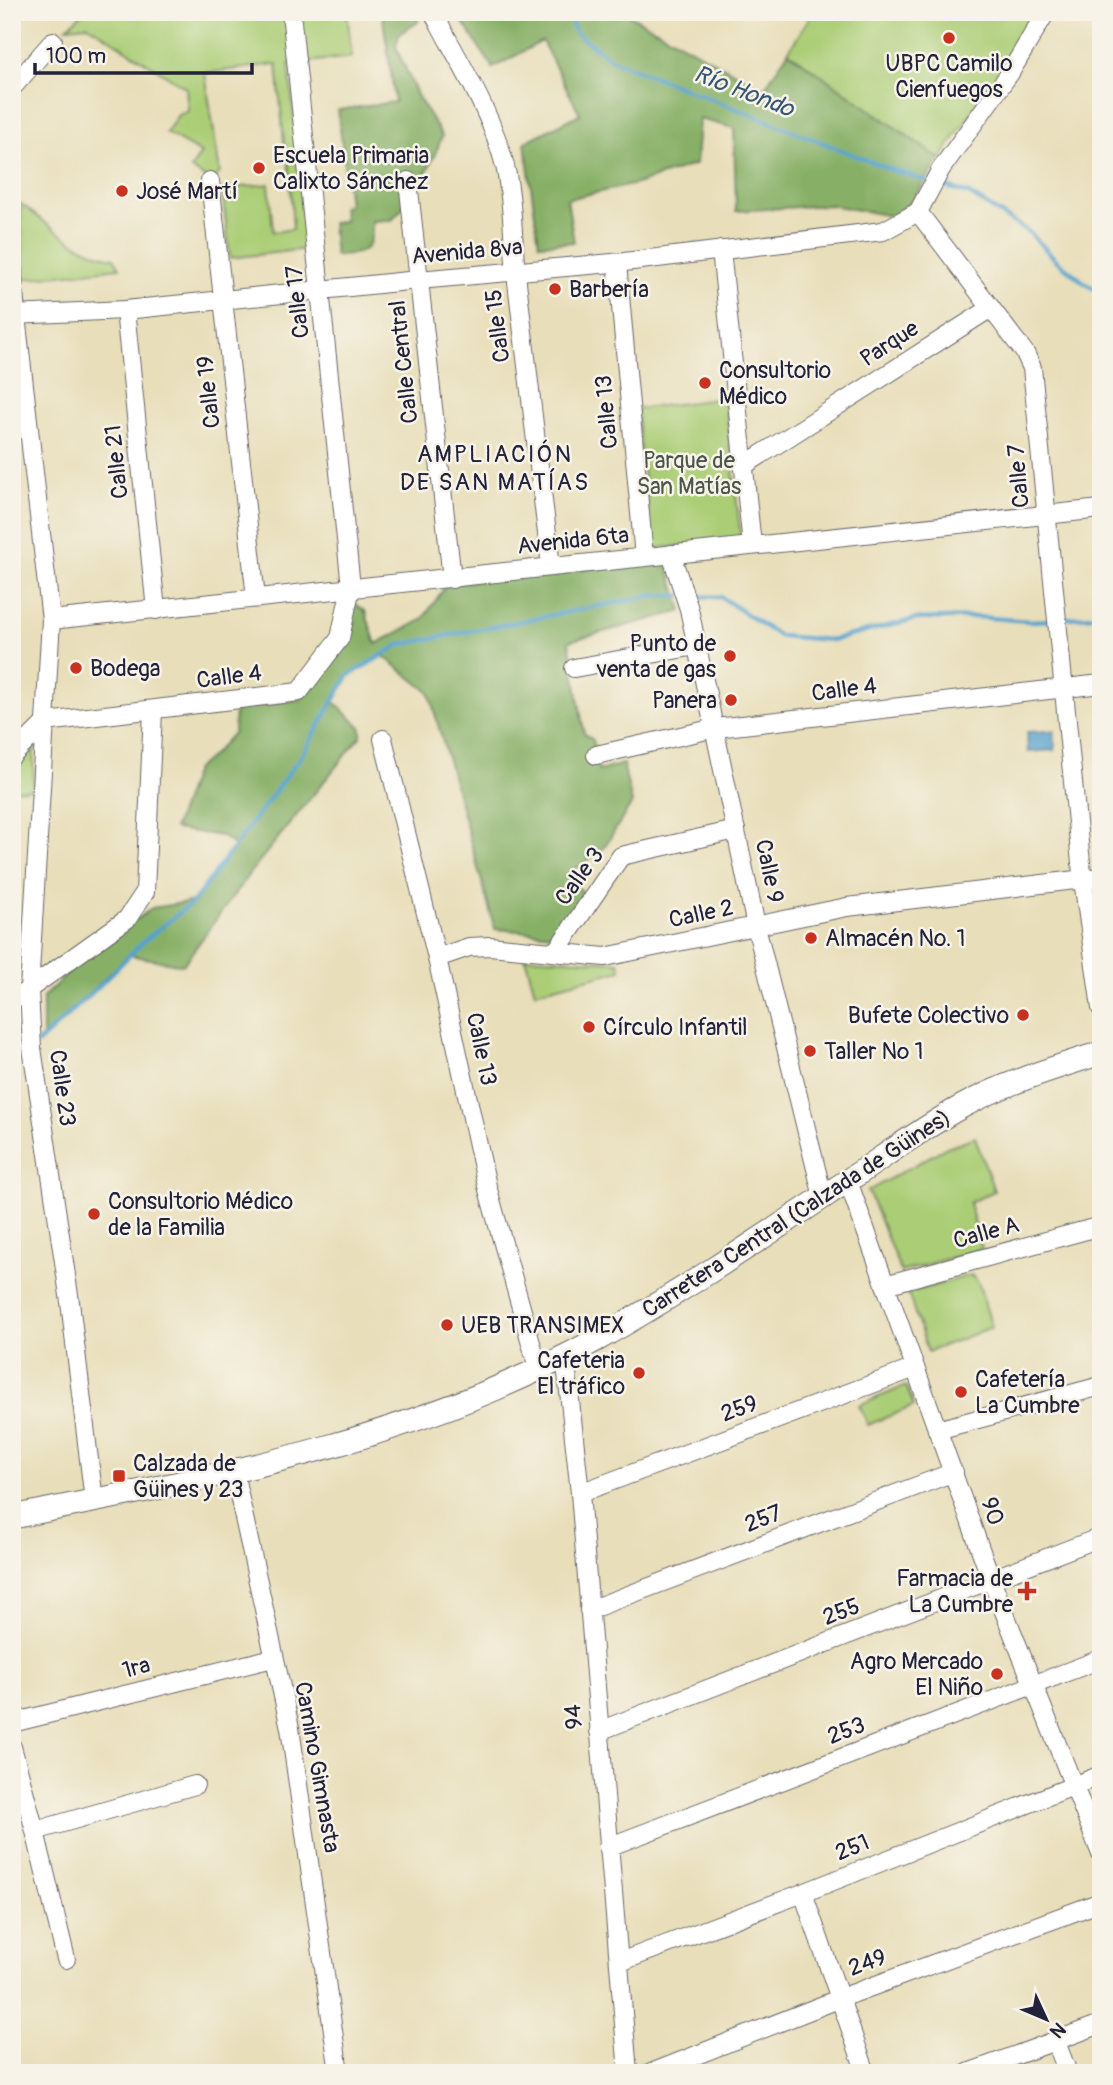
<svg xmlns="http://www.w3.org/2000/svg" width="1113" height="2085" font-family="Pangolin,sans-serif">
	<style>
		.green { fill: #aacd75; stroke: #667858; stroke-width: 2 }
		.forest { fill: #87b066; stroke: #546950; stroke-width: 2 }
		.water { fill: #54a2cd; stroke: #3b6284; stroke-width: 2 }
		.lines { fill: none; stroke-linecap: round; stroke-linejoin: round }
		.stream { stroke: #54a2cd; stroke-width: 4.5 }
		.minor-casing { stroke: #676467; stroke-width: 20 }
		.major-casing { stroke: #676467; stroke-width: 25 }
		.minor { stroke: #fff; stroke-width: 18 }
		.major { stroke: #fff; stroke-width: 23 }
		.poi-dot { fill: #c8321e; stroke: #f7f3e8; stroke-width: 2.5 }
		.labels { text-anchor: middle; stroke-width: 5; stroke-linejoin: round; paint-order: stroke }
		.poi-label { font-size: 23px; fill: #22223b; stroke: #f7f3e8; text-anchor: start }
		.street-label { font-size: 23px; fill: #22223b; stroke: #f7f3e8 }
		.park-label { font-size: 23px; fill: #4b554c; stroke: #f7f3e8 }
		.water-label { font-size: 24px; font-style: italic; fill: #365575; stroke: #f7f3e8 }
		.neighbourhood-label { font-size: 24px; letter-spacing: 2px; fill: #22223b; stroke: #f7f3e8 }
	</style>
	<rect width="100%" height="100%" fill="#f7f3e8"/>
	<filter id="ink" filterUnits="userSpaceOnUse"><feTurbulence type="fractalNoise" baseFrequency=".0143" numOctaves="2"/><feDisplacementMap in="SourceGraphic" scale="14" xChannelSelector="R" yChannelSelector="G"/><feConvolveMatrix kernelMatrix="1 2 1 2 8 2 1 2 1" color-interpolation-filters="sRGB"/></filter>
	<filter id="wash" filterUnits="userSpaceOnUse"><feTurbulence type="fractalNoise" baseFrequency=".00686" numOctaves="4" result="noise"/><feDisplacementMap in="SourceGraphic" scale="28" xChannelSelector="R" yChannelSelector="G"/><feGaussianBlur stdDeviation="1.57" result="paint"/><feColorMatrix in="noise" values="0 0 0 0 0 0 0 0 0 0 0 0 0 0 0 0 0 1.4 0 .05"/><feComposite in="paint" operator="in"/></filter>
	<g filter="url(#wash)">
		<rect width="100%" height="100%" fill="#e8deb9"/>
		<g class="green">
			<polygon points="84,12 347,12 352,57 289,64 306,249 230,258 222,189 269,184 273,232 293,229 288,153 284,143 277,64 205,73 220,173 210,181 191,169 201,153 166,133 178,115 188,111 186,88 88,25 67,27"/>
			<polygon points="813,12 1039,12 940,159 788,52"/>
			<path d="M20 203C49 225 78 252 114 258L120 268 25 279Z"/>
			<polygon points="725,398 741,539 652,549 636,409"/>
			<polygon points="34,741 33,789 12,790 12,765"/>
			<polygon points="525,957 619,962 621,970 535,992"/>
			<polygon points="975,1137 994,1191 969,1203 982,1249 901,1272 868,1191 947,1147"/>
			<polygon points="971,1275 978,1282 992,1327 928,1352 908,1293"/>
			<polygon points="906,1386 914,1406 868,1425 859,1405"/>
		</g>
		<g class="forest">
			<path d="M382 12H418V22L399 34 396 47 418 97 442 136C431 169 415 195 392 220L372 221C373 253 364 253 335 256L332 223 344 221 343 206 349 205 338 110 395 102Z"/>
			<polygon points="456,12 624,12 764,89 788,52 940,159 912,201 891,216 830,205 736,211 734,128 699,119 696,164 636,184 567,199 574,242 539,244 525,142 580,114 542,41 493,68"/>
			<polygon points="666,560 682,611 569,641 584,733 593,740 599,771 623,764 632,803 603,849 566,876 583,892 555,934 495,929 429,692 382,655 348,676 333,701 361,727 361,736 252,870 183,965 129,955 43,1038 43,997 77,965 152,908 195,901 235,846 222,836 174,829 195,770 217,751 234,732 235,709 301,699 355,604 365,611 376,644 422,620 447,584"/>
		</g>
		<polygon class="water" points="1054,731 1055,750 1028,752 1027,732"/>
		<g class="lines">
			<g class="stream">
				<polyline points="566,12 576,33 612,60 887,168 926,181"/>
				<polyline points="943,186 969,194 1029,232 1056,260 1086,284 1101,292"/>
				<polyline points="690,596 721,597 779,636 832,640 916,619 978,617 1029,621 1051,620"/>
				<polyline points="1060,619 1101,615"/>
				<polyline points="38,1043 99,986 143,942 194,901 302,755 348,676 399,645 655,595 681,596"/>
			</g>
		</g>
	</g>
	<g filter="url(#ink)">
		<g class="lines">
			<g class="minor-casing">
				<g id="minor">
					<path d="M433 12C459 62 491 111 505 166 514 204 512 243 517 282 528 377 539 472 551 567"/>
					<polyline points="12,88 53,41"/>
					<polyline points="210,181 256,598"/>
					<polyline points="408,181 452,579"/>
					<polyline points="918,212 1025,353 1032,368 1082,873 1101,1008"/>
					<polyline points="918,212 941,169 1010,73 1046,12"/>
					<polyline points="721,250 752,545"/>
					<polyline points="12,261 16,316 51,620 29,990 32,1048 70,1302 94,1501"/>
					<polyline points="617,263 644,557"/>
					<polyline points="125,310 156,610"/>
					<polyline points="12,315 125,310 418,280 624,262 883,231 918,212"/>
					<polyline points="743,466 991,308"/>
					<polyline points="671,554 689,609 756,926 823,1197"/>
					<polyline points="51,620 1101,509"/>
					<polyline points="574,668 696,646"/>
					<polyline points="383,739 437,958 487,1186 538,1368"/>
					<polyline points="596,755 716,728 1101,684"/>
					<polyline points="12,756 46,722 299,692 340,638 351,587 291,12"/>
					<polyline points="556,951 621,856 736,830"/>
					<polyline points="437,958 469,947 490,946 605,957 847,907 1101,877"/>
					<polyline points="12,1001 127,919 145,892 153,710"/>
					<polyline points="848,1181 991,1579 1101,1854"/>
					<polyline points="885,1285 1101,1226"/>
					<polyline points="563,1357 567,1373 580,1493 628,2073"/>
					<polyline points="937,1430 1101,1386"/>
					<polyline points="234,1472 290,1728 339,2073"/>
					<polyline points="580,1493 915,1368"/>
					<polyline points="589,1610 954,1472"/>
					<polyline points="12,1723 273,1658"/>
					<polyline points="599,1731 1101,1537"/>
					<polyline points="12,1747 35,1831 66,1959"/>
					<polyline points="35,1831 195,1785"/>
					<polyline points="608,1847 1101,1659"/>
					<polyline points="803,1893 866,2073"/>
					<polyline points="620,1962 803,1893 1101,1775"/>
					<polyline points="1056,2042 1068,2073"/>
					<polyline points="651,2073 841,1998 1101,1902"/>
					<polyline points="968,2073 1101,2024"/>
				</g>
			</g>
			<g class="major-casing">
				<path id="major" d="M12 1517C215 1477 413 1441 596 1340 678 1294 757 1241 835 1189 877 1162 917 1131 961 1107 1004 1083 1054 1068 1101 1053"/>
			</g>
			<use href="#minor" class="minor"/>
			<use href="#major" class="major"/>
		</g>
	</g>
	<g class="poi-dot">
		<circle cx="949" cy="38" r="7"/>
		<circle cx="259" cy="168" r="7"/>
		<circle cx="122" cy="191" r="7"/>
		<circle cx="555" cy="289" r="7"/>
		<circle cx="705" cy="383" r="7"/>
		<circle cx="730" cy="656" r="7"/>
		<circle cx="76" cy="668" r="7"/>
		<circle cx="731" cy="700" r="7"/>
		<circle cx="811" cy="938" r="7"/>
		<circle cx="1023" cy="1015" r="7"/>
		<circle cx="589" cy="1027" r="7"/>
		<circle cx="810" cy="1051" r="7"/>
		<circle cx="94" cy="1214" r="7"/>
		<circle cx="447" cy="1325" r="7"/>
		<circle cx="639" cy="1373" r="7"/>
		<circle cx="961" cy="1392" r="7"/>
		<rect x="112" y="1469" width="14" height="14" rx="3.5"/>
		<path d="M1023.5 1580.5h7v7h7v7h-7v7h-7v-7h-7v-7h7z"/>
		<circle cx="997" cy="1674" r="7"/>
	</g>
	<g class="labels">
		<g class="poi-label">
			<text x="949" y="71" text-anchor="middle">UBPC Camilo<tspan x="949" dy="26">Cienfuegos</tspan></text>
			<text x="273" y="163">Escuela Primaria<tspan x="273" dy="26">Calixto Sánchez</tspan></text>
			<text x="136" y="199">José Martí</text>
			<text x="569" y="297">Barbería</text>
			<text x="719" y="378">Consultorio<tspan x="719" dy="26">Médico</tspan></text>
			<text x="716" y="651" text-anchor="end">Punto de<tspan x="716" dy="26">venta de gas</tspan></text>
			<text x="90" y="676">Bodega</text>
			<text x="717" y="708" text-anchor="end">Panera</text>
			<text x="825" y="946">Almacén No. 1</text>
			<text x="1009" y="1023" text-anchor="end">Bufete Colectivo</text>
			<text x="603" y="1035">Círculo Infantil</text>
			<text x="824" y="1059">Taller Nº 1</text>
			<text x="108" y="1209">Consultorio Médico<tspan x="108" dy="26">de la Familia</tspan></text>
			<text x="461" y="1333">UEB TRANSIMEX</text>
			<text x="625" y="1368" text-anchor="end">Cafeteria<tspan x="625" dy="26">El tráfico</tspan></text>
			<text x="975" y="1387">Cafetería<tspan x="975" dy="26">La Cumbre</tspan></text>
			<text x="133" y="1471">Calzada de<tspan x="133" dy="26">Güines y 23</tspan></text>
			<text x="1013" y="1586" text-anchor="end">Farmacia de<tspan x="1013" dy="26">La Cumbre</tspan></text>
			<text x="983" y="1669" text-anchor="end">Agro Mercado<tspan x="983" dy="26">El Niño</tspan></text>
		</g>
		<g class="street-label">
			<text transform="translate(467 251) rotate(-5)" y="8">Avenida 8va</text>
			<text transform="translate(297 302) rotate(-96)" y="8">Calle 17</text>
			<text transform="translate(497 326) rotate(-97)" y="8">Calle 15</text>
			<text transform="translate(889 343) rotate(-33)" y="8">Parque</text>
			<text transform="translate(403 362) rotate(-96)" y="8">Calle Central</text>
			<text transform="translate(208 392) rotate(-96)" y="8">Calle 19</text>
			<text transform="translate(606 412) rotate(-95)" y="8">Calle 13</text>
			<text transform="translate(116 462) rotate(-96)" y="8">Calle 21</text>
			<text transform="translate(1018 476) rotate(-95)" y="8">Calle 7</text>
			<text transform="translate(573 540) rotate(-6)" y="8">Avenida 6ta</text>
			<text transform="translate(229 676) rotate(-7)" y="8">Calle 4</text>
			<text transform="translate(844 689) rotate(-7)" y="8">Calle 4</text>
			<text transform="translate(770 871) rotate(78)" y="8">Calle 9</text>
			<text transform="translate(579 876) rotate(-54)" y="8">Calle 3</text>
			<text transform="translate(701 913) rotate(-12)" y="8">Calle 2</text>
			<text transform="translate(482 1049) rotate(78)" y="8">Calle 13</text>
			<text transform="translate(63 1088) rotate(82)" y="8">Calle 23</text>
			<text transform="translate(796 1213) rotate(-33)" y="8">Carretera Central (Calzada de Güines)</text>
			<text transform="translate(986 1232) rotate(-15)" y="8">Calle A</text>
			<text transform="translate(739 1408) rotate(-20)" y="8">259</text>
			<text transform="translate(993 1511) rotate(71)" y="8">90</text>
			<text transform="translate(763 1518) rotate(-21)" y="8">257</text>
			<text transform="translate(841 1611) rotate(-21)" y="8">255</text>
			<text transform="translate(136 1667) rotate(-14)" y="8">1ra</text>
			<text transform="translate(573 1717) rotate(-95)" y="8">94</text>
			<text transform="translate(846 1730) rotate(-21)" y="8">253</text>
			<text transform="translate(318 1767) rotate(80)" y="8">Camino Gimnasta</text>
			<text transform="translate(852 1847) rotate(-22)" y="8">251</text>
			<text transform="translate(867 1962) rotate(-20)" y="8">249</text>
		</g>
		<g class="park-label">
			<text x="689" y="468">Parque de<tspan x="689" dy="26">San Matías</tspan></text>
		</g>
		<g class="water-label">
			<text transform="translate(744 91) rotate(21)" y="8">Río Hondo</text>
		</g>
		<g class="neighbourhood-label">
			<text x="495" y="462">AMPLIACIÓN<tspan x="495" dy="28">DE SAN MATÍAS</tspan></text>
		</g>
	</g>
	<rect width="1113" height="2085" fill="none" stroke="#f7f3e8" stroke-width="42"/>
	<g transform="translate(1046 2019) rotate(134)" stroke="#f7f3e8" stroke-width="5" paint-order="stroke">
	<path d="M0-5L12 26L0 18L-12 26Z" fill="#22223b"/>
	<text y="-10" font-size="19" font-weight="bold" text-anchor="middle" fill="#22223b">N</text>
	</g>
	<path d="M35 63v10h217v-10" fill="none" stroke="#22223b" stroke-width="3.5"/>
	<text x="46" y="63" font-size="21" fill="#22223b" stroke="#f7f3e8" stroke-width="5" paint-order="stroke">100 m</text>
</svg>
